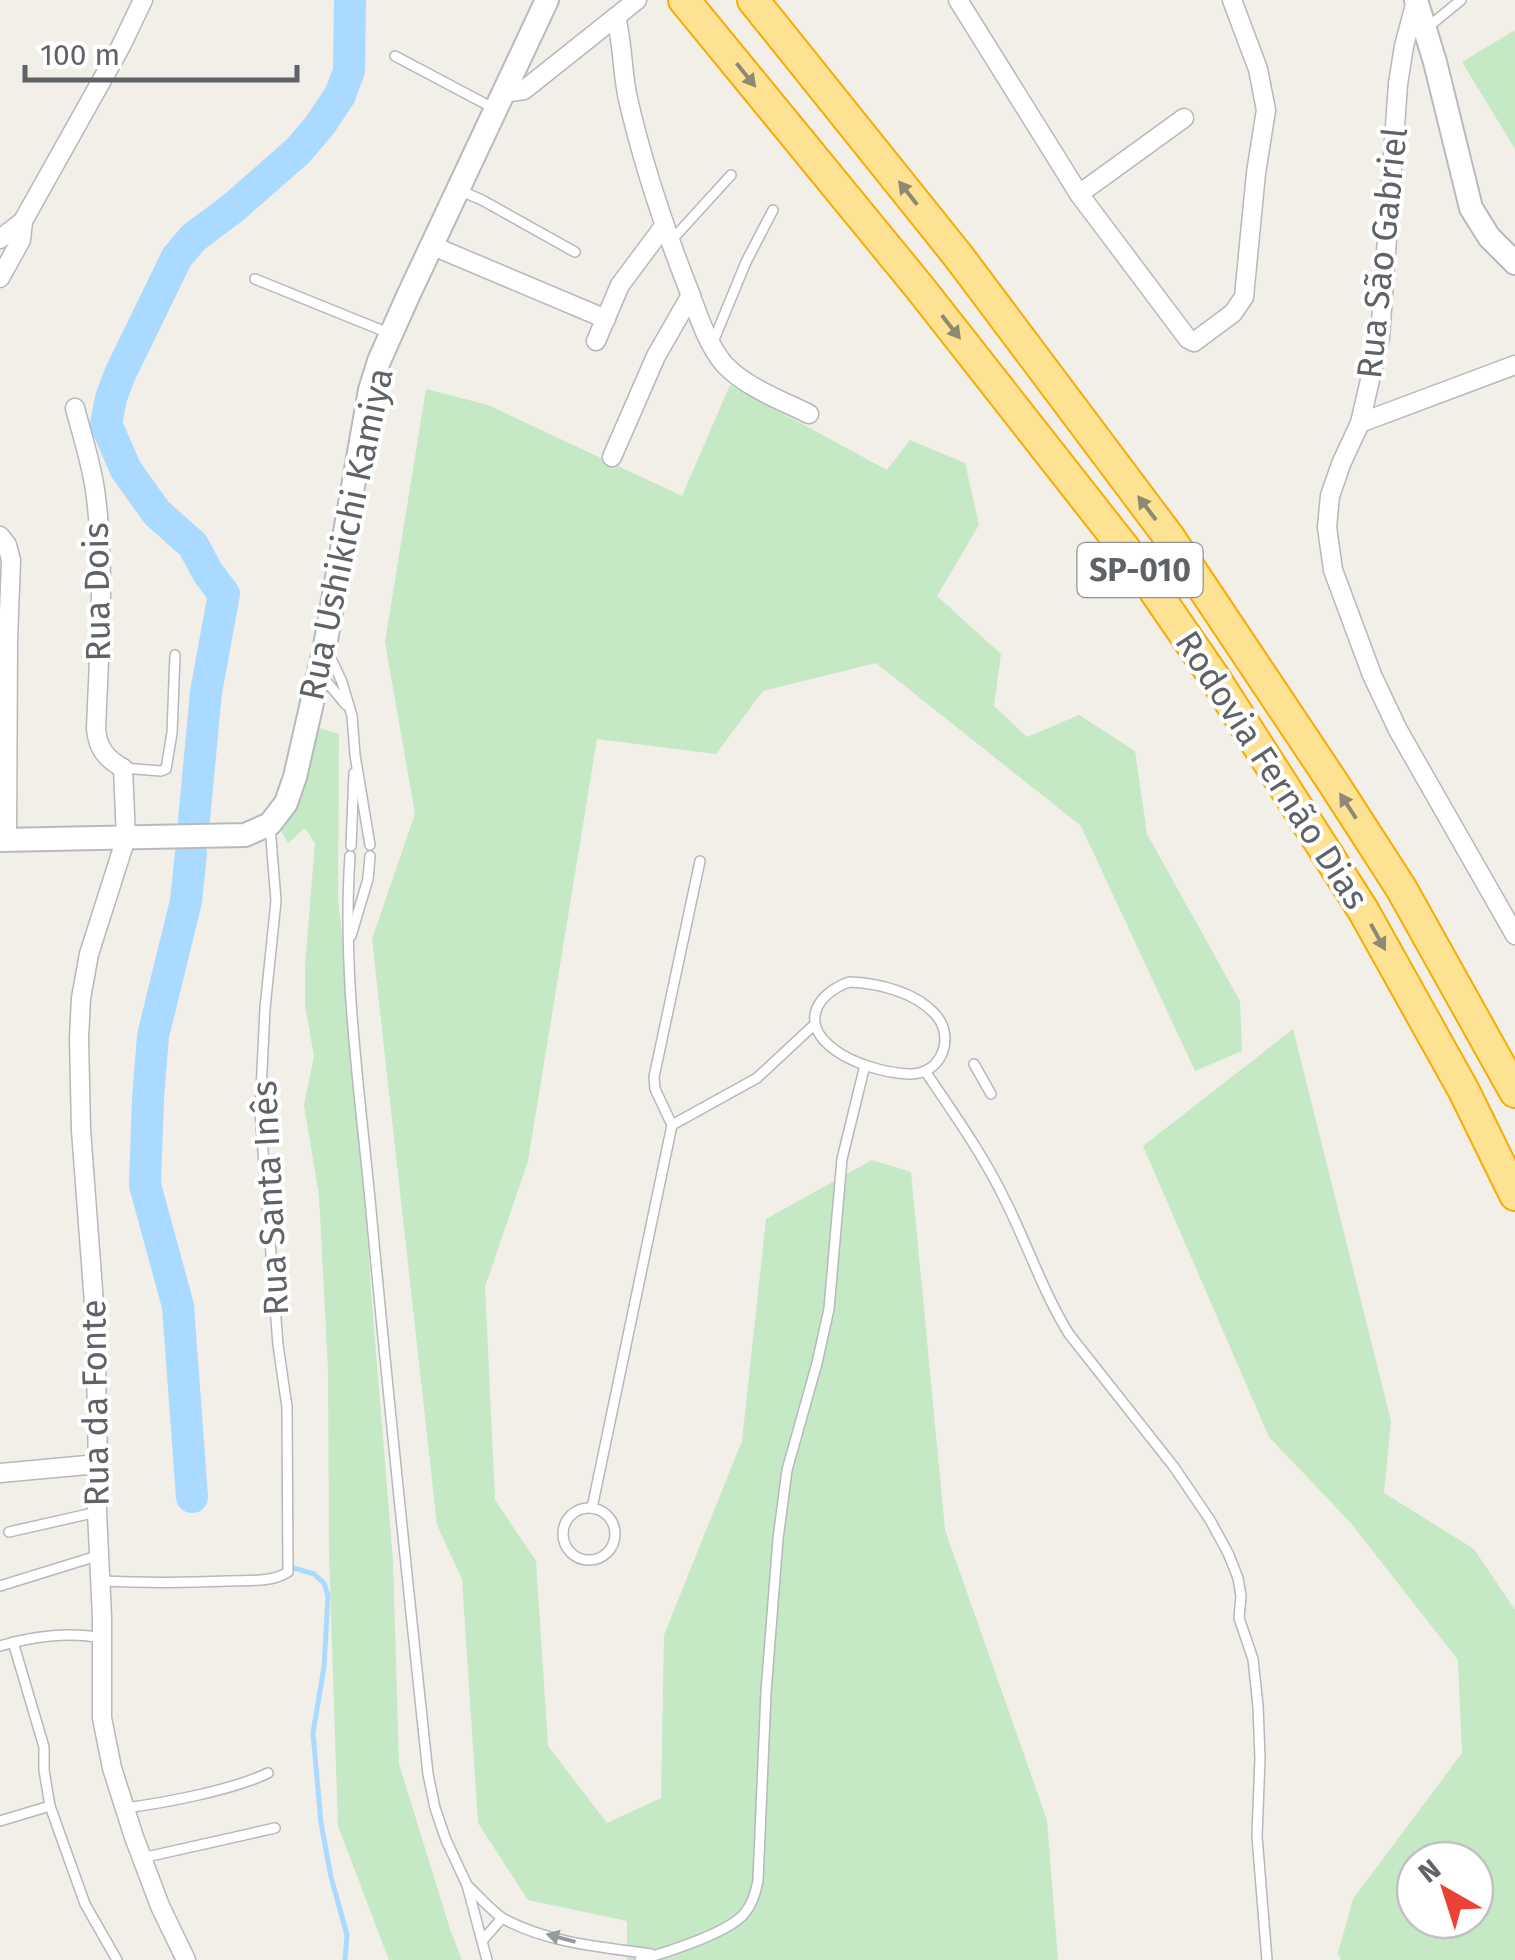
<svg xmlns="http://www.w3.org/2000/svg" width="1515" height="1960" font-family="'Fira Sans',sans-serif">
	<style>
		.green { fill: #c5e8c5; fill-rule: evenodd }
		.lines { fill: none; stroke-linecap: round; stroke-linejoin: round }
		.stream { stroke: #aadaff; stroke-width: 5 }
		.river { stroke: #aadaff; stroke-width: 32 }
		.lane-casing { stroke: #b5b8bc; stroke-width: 12 }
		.street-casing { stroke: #b5b8bc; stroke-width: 21 }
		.secondary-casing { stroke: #b6babf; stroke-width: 26 }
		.highway-casing { stroke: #f9ab00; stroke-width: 34 }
		.lane { stroke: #fff; stroke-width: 9 }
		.street { stroke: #fff; stroke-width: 18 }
		.secondary { stroke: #fff; stroke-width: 22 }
		.highway { stroke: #fde293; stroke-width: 30 }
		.oneway { fill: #8e8975 }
		.oneway2 { fill: #979a9d }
		.labels { text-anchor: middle; stroke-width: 8; stroke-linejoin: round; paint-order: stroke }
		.shield { fill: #fff; stroke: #8f9295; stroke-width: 2.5 }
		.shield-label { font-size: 32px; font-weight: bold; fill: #5f6368 }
		.street-label { font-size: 35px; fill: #5f6368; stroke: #fff }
	</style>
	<rect width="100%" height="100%" fill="#f1efe8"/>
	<g class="green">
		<polygon points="1515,30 1515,149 1462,62"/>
		<polygon points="730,385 887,470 910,440 965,463 979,525 937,596 1001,654 994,706 1027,737 1079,715 1135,751 1147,834 1240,1001 1242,1051 1195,1071 1081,826 876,663 763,691 716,754 597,739 528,1161 485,1287 495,1500 536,1561 548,1746 607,1823 661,1798 664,1635 742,1441 766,1219 872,1160 911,1172 945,1530 1047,1820 1058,1960 627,1960 627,1921 528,1900 478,1823 462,1579 437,1525 372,939 415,814 385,642 426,389 488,405 682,496"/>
		<polygon points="313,726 339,734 338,899 355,1046 371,1291 393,1561 399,1764 450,1929 462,1960 389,1960 338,1826 329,1553 328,1369 319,1196 304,1105 314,1056 305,1005 305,966 315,843 305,828 288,843 278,826"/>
		<path d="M1293 1029 1391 1421 1384 1493 1474 1549 1515 1610V1960H1341L1338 1953 1353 1899 1462 1753 1458 1660 1350 1522 1269 1437 1143 1146ZM1415 1860H1475V1920H1415Z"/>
	</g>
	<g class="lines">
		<polyline class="stream" points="294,1568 314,1574 324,1583 328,1596 324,1667 313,1733 321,1823 331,1877 347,1935 345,1960"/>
		<g class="river">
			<polyline points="194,820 206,692 224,594 208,573 193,545 157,513 126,470 106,424 111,398 120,374 177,257 193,238 233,208 298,151 320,125 340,95 349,71 350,0"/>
			<polyline points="191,853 186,901 153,1036 148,1098 145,1185 178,1306 192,1497"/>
		</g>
		<g class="lane-casing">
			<g id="lane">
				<polyline points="1428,27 1461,0"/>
				<polyline points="395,56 495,109"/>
				<polyline points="461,191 482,200 575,252"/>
				<polyline points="670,242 731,175"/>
				<polyline points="255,279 391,334"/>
				<polyline points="713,342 746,262 773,210"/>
				<polyline points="329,654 342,682 352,716 355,755 370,845"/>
				<polyline points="319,677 327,682 346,705"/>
				<polyline points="123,768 161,771 166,769 172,733 175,655"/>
				<polyline points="351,846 354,773"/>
				<path d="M350 856C342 974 360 1093 371 1210 388 1398 408 1586 428 1774L435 1808 446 1840 467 1885 487 1960"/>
				<polyline points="351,936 368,879 370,856"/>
				<path d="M849 982C878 983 915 992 935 1014 956 1037 942 1075 909 1074 885 1073 854 1064 835 1050 800 1025 814 995 849 982Z"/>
				<polyline points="974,1064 991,1094"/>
				<path d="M925 1071C954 1114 984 1156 1006 1202 1028 1246 1043 1292 1069 1334L1174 1467 1210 1520 1228 1553 1238 1578 1241 1596 1239 1618 1253 1659 1258 1706 1260 1758 1257 1836 1267 1960"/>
				<polyline points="672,1125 757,1078 815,1024"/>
				<polyline points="592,1508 672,1125 655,1089 654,1077 700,861"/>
				<circle cx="589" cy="1534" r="26"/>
				<polyline points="9,1532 97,1512"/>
				<path d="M101 1581C144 1583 185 1583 227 1581 247 1580 271 1583 288 1572L287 1407 278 1345 260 1112 265 1008 276 901 270 826"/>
				<polyline points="0,1586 100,1555"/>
				<polyline points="13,1642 44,1747 44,1770 50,1806 85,1904 117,1960"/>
				<path d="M0 1646C30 1637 70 1631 101 1638"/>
				<path d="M125 1808C164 1803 233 1790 268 1773"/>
				<polyline points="0,1821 50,1806"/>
				<polyline points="142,1858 275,1828"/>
				<path d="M469 1887C480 1897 491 1911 504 1919 548 1943 602 1947 651 1954"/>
				<polyline points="482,1941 502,1918"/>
				<path d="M640 1960C667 1952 723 1935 742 1916 752 1906 755 1894 758 1881L766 1692 778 1539 787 1470 817 1363 829 1309 842 1159 865 1065"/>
			</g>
		</g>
		<g class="street-casing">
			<g id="street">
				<polyline points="958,0 1079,194 1188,339 1194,342 1233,313 1244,297 1256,173 1266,110 1258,69 1232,0"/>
				<polyline points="1416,1 1404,46 1398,84 1380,337 1360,423 1341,464 1330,496 1327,527 1333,570 1372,675 1398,730 1515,935"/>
				<path d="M616 17C623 45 622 72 628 99 643 164 664 227 688 288 697 312 707 344 724 364 745 387 781 400 809 414"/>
				<polyline points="503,93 524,90 637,0"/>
				<polyline points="1079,194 1184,118"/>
				<polyline points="0,239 23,221 121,46 143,0"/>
				<polyline points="433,246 606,319"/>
				<polyline points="0,278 21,240 23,221"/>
				<polyline points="596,341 620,285 664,226"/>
				<path d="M75 408C82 435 91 462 95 490 106 568 99 650 96 729 98 748 105 758 123 768L126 838 89 954 81 998 79 1038 81 1130 95 1317 98 1464 97 1512 102 1617V1718L112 1768 134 1837 160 1906 186 1960"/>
				<polyline points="1360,423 1515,365"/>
				<polyline points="612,457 656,356 691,295"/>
				<polyline points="0,536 7,545 11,560 8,640 7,840"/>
				<polyline points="0,1473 98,1464"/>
			</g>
		</g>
		<g class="secondary-casing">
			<g id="secondary">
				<polyline points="1416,0 1435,62 1471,208 1489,237 1515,263"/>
				<polyline points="0,840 245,835 270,824 286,803 295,777 325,646 370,390 379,361 408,296 547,0"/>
			</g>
		</g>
		<g class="highway-casing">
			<g id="highway">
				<polyline points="684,0 920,288 1132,558 1214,677 1363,910 1464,1091 1515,1195"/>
				<polyline points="753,0 959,257 1169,537 1332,781 1401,888 1515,1092"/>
			</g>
		</g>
		<use href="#lane" class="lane"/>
		<use href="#street" class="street"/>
		<use href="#secondary" class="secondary"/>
		<use href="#highway" class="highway"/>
	</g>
	<defs><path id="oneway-solid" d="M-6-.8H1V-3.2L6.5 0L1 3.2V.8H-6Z" transform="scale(2.5)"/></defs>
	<g class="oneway">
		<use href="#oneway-solid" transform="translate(746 75) rotate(51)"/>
		<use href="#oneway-solid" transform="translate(908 193) rotate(-128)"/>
		<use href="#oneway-solid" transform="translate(951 327) rotate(52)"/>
		<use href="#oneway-solid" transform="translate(1147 508) rotate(-127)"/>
		<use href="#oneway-solid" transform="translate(1348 806) rotate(-123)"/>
		<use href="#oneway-solid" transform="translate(1378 937) rotate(61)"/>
	</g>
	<use class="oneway2" href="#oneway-solid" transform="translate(561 1938) rotate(-165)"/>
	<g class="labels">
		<rect class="shield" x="1077.5" y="543" width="125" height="54" rx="8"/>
		<g class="shield-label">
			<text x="1140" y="581">SP-010</text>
		</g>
		<g class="street-label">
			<text transform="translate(1382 253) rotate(-84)" y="12">Rua São Gabriel</text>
			<text transform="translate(346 534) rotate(-78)" y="12">Rua Ushikichi Kamiya</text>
			<text transform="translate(97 592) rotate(-91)" y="12">Rua Dois</text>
			<text transform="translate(1272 770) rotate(57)" y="12">Rodovia Fernão Dias</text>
			<text transform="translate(270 1198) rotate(-93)" y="12">Rua Santa Inês</text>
			<text transform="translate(95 1403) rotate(-91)" y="12">Rua da Fonte</text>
		</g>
	</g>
	<g transform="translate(1445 1890) rotate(321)"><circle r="48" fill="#ffffff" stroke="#bfc1c3" stroke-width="2.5"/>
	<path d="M0-8L18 38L0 25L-18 38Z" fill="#ea4335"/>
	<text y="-15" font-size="28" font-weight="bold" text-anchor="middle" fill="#5f6368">N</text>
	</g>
	<path d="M25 65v15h272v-15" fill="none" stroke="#5f6368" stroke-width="5"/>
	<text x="40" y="65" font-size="30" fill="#5f6368" stroke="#ffffff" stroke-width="8" paint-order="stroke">100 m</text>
</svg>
